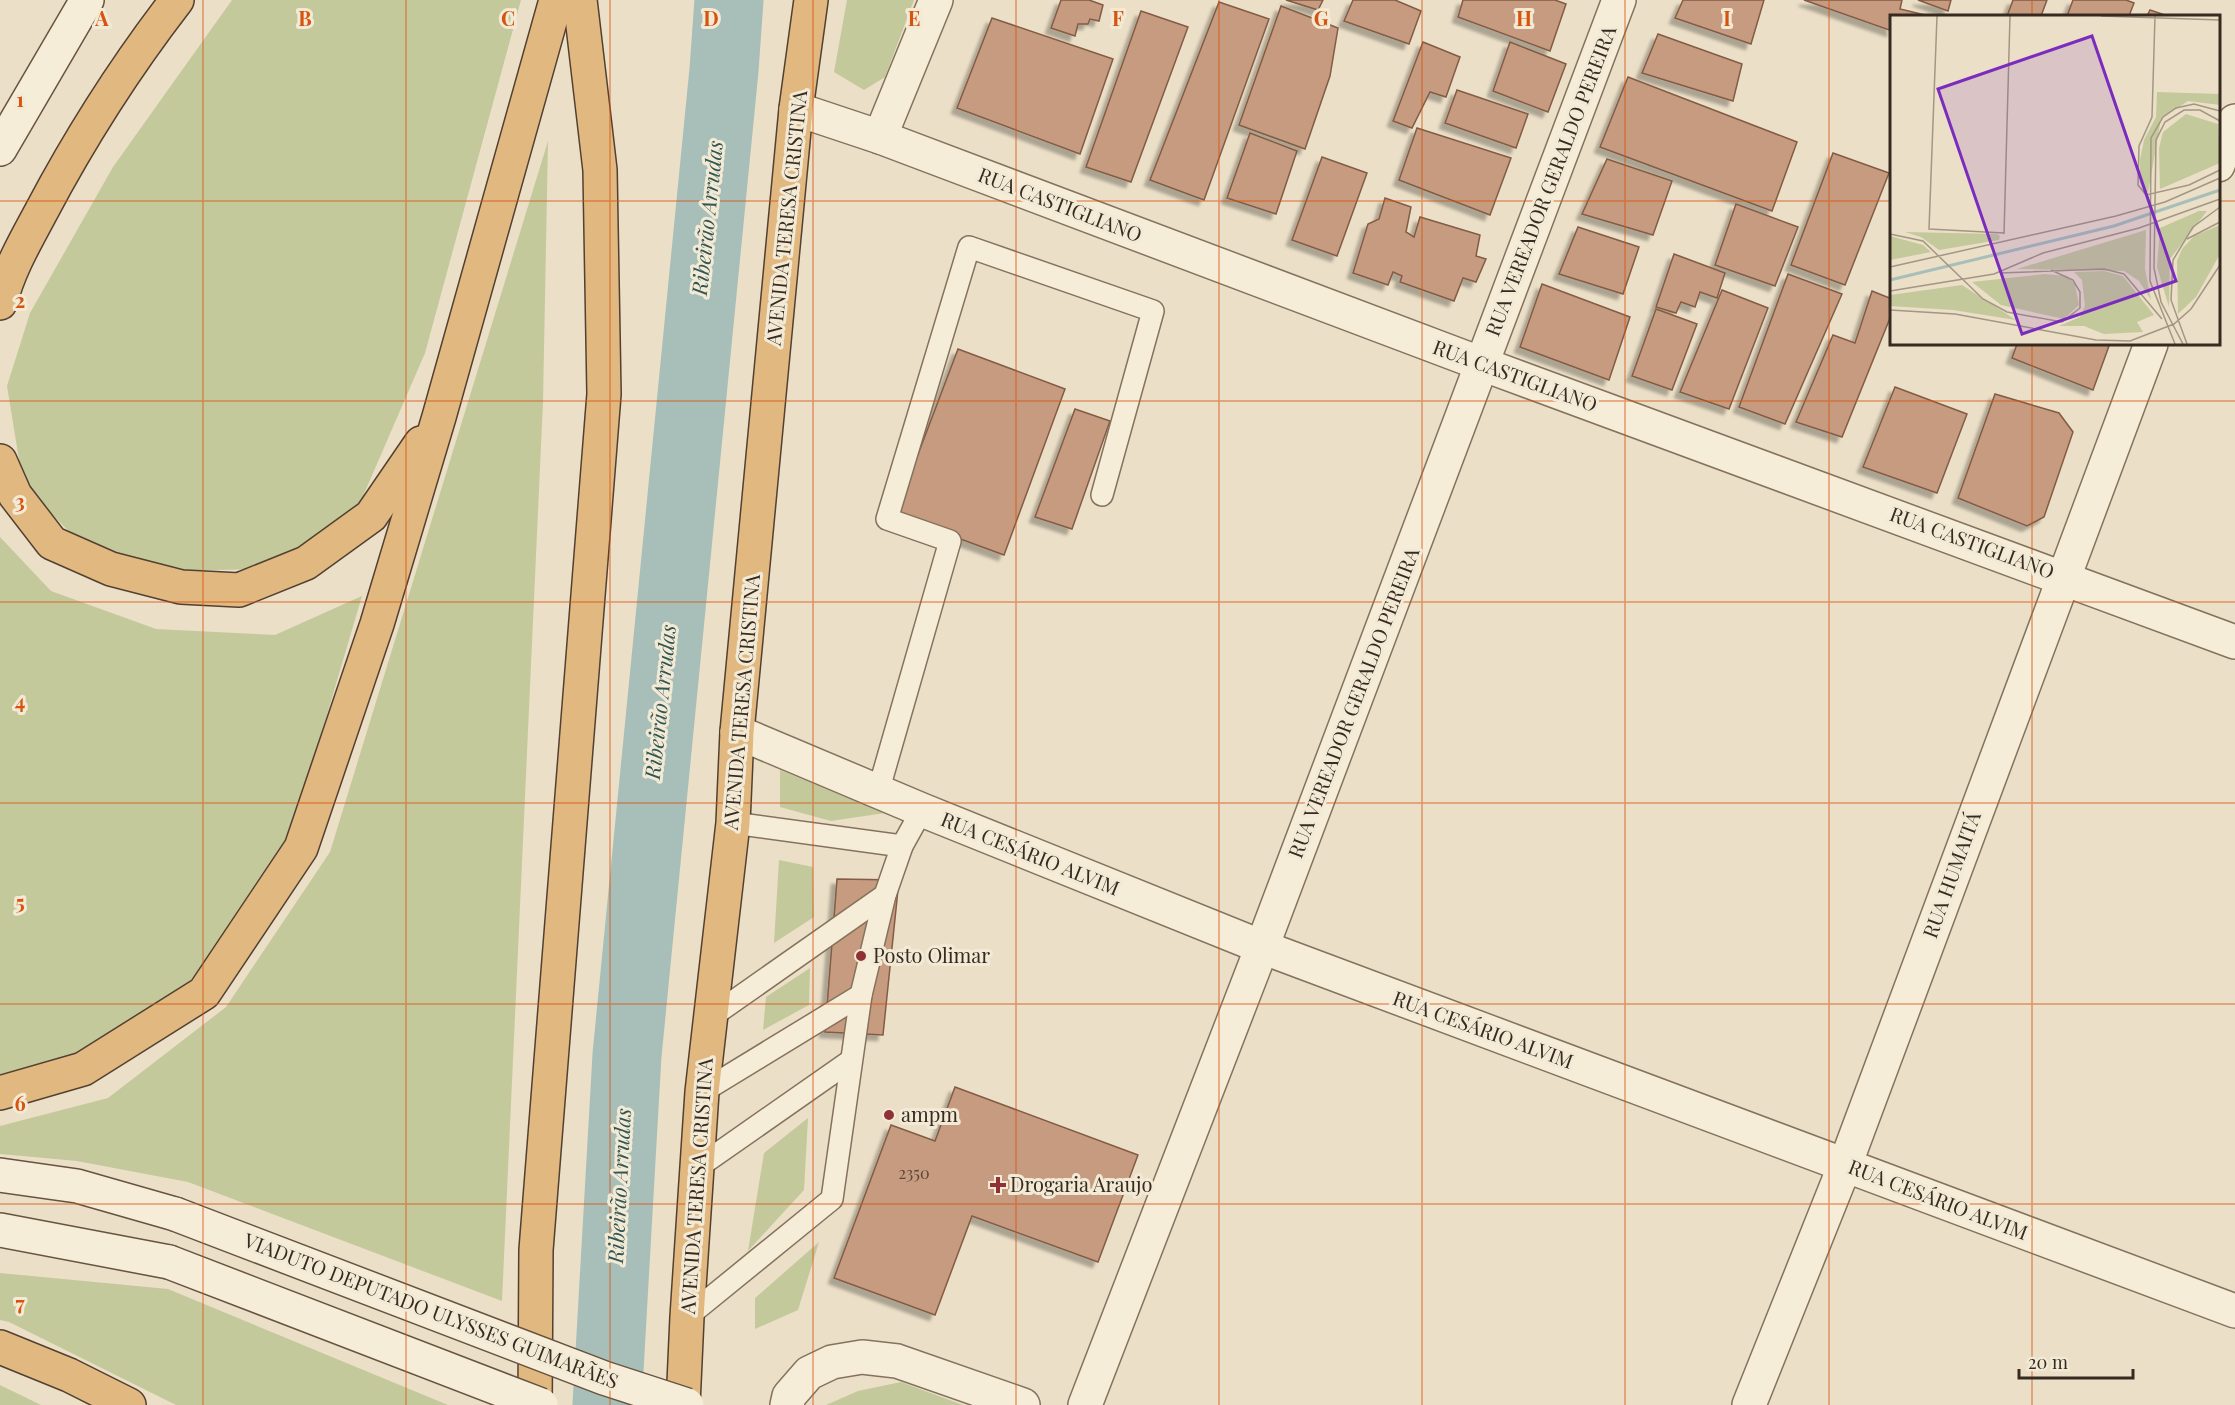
<svg xmlns="http://www.w3.org/2000/svg" width="2235" height="1405" font-family="'Playfair Display',serif">
	<style>
		.green { fill: #c4c99b }
		.lines { fill: none; stroke-linecap: round; stroke-linejoin: round }
		.river { stroke: #a7bfb8; stroke-width: 69 }
		.building { fill: #c69b7f; stroke: #835c45; stroke-width: 1.5; filter: url(#shadow) }
		.service-casing { stroke: #85725d; stroke-width: 24 }
		.minor-casing { stroke: #85725d; stroke-width: 36 }
		.tertiary-casing { stroke: #85725d; stroke-width: 36 }
		.secondary-casing { stroke: #675340; stroke-width: 36 }
		.trunk-casing { stroke: #534031; stroke-width: 36 }
		.service { stroke: #f6edd9; stroke-width: 21 }
		.minor { stroke: #f6edd9; stroke-width: 33 }
		.tertiary { stroke: #f6edd9; stroke-width: 33 }
		.secondary { stroke: #f6edd9; stroke-width: 33 }
		.trunk { stroke: #e0b880; stroke-width: 33 }
		.secondary-bridge-casing { stroke: #675340; stroke-width: 36; stroke-linecap: butt }
		.secondary-bridge { stroke: #f6edd9; stroke-width: 33 }
		.grid { fill: none; stroke: #d6540e; stroke-width: 1.5; stroke-opacity: 0.55 }
		.poi-dot { fill: #903235; stroke: #f3ead6; stroke-width: 2 }
		.labels { text-anchor: middle; stroke-width: 6; stroke-linejoin: round; paint-order: stroke }
		.number-label { font-size: 16px; fill: #5b4638 }
		.street-label { font-size: 20px; fill: #372a20; stroke: #f3ead6 }
		.poi-label { font-size: 20px; fill: #372a20; stroke: #f3ead6; text-anchor: start }
		.water-label { font-size: 21px; font-style: italic; fill: #305552; stroke: #f3ead6 }
		.inset-river { fill: none; stroke: #a7bfb8; stroke-width: 3 }
		.inset-road { fill: none; stroke: #a39784; stroke-width: 1.5 }
		.view { fill: #7b2cbf; fill-opacity: 0.15; stroke: #7b2cbf; stroke-width: 3 }
		.inset-edge { fill: none; stroke: #372a20; stroke-width: 3 }
		.grid-label { font-size: 20px; text-anchor: middle; font-weight: bold; fill: #d6540e; stroke: #f3ead6; stroke-width: 6; stroke-linejoin: round; paint-order: stroke }
	</style>
	<defs>
		<filter id="shadow"><feDropShadow dx="-5.5" dy="5.5" stdDeviation="1.5" flood-color="#0004"/></filter>
	</defs>
	<rect width="100%" height="100%" fill="#ebdfc7"/>
	<g class="green">
		<polygon points="232,0 521,0 425,353 351,524 264,569 161,571 80,543 23,484 7,386 30,313 113,167"/>
		<polygon points="847,0 914,0 885,77 864,90 834,72"/>
		<polygon points="548,141 543,402 502,1301 188,1182 77,1161 0,1154 0,1126 108,1098 226,1007 330,852"/>
		<polygon points="0,537 51,591 156,629 275,635 362,596 290,840 193,984 82,1055 0,1078"/>
		<polygon points="780,770 885,813 831,821 780,807"/>
		<polygon points="779,860 813,867 814,917 774,943"/>
		<polygon points="810,968 809,1005 763,1030 766,997"/>
		<polygon points="808,1118 804,1190 748,1251 764,1153"/>
		<polygon points="819,1242 798,1310 755,1329 755,1298"/>
		<polygon points="0,1273 168,1289 448,1405 176,1405 9,1322 0,1320"/>
		<polygon points="901,1382 963,1405 826,1405 858,1391"/>
		<polygon points="0,1385 41,1405 0,1405"/>
	</g>
	<g class="lines">
		<polyline class="river" points="607,1405 627,1055 724,70 729,0"/>
	</g>
	<g class="building">
		<polygon points="1061,0 1089,0 1103,5 1099,21 1090,19 1088,24 1078,24 1075,36 1051,28"/>
		<polygon points="1286,0 1323,0 1318,10"/>
		<polygon points="1353,0 1395,0 1421,11 1409,44 1344,21"/>
		<polygon points="1463,0 1555,0 1566,4 1550,51 1458,17"/>
		<polygon points="1683,0 1764,0 1751,44 1675,18"/>
		<polygon points="1804,0 1902,0 1900,9 1925,15 1924,16 1892,16 1892,31"/>
		<polygon points="1918,0 1951,0 1948,11"/>
		<polygon points="2013,0 2047,0 2041,16 2007,16"/>
		<polygon points="2073,0 2126,0 2134,3 2129,16 2067,16"/>
		<polygon points="1219,2 1269,19 1204,200 1150,180"/>
		<polygon points="1281,6 1338,28 1330,76 1305,149 1239,125"/>
		<polygon points="2150,10 2168,16 2147,16"/>
		<polygon points="1141,11 1188,27 1131,182 1086,167"/>
		<polygon points="992,18 1113,59 1080,154 957,108"/>
		<polygon points="1658,34 1742,64 1733,101 1642,73"/>
		<polygon points="1423,42 1460,57 1446,97 1430,92 1412,128 1393,121"/>
		<polygon points="1510,42 1566,64 1548,112 1493,91"/>
		<polygon points="1628,77 1797,142 1772,211 1600,147"/>
		<polygon points="1457,90 1528,114 1516,148 1445,123"/>
		<polygon points="1417,128 1511,158 1490,215 1399,180"/>
		<polygon points="1250,133 1297,151 1276,214 1227,198"/>
		<polygon points="1833,153 1889,173 1845,285 1791,265"/>
		<polygon points="1322,157 1367,173 1337,256 1292,240"/>
		<polygon points="1607,159 1672,181 1653,235 1582,214"/>
		<polygon points="1385,198 1411,207 1406,232 1414,237 1420,217 1480,235 1476,256 1486,259 1476,282 1463,278 1454,301 1400,282 1402,276 1393,272 1388,285 1353,273 1368,224 1379,219"/>
		<polygon points="1736,204 1798,227 1775,286 1715,265"/>
		<polygon points="1578,227 1639,247 1623,294 1559,274"/>
		<polygon points="1674,254 1725,273 1717,298 1700,292 1695,307 1681,302 1676,313 1656,307"/>
		<polygon points="1788,274 1842,294 1785,424 1739,407"/>
		<polygon points="1542,284 1630,317 1609,380 1520,347"/>
		<polygon points="1722,290 1768,308 1729,409 1680,392"/>
		<polygon points="1872,291 1892,299 1892,313 1842,437 1796,422 1833,335 1855,343"/>
		<polygon points="1656,309 1697,324 1672,390 1632,376"/>
		<polygon points="2017,344 2103,344 2109,346 2093,390 2012,358"/>
		<polygon points="958,349 1065,389 1004,555 895,515"/>
		<polygon points="1895,387 1967,414 1937,493 1863,467"/>
		<polygon points="1995,394 2059,413 2073,432 2044,517 2027,526 1958,498"/>
		<polygon points="1075,409 1110,421 1072,529 1035,517"/>
		<polygon points="837,879 899,880 883,1035 825,1032"/>
		<polygon points="955,1087 1138,1155 1098,1262 972,1216 935,1315 834,1278 891,1125 935,1141"/>
	</g>
	<g class="lines">
		<g class="service-casing">
			<g id="service">
				<polyline points="878,792 950,541 887,519 969,247 1153,311 1102,495"/>
				<polyline points="733,823 902,846"/>
				<polyline points="711,1017 885,895"/>
				<polyline points="702,1092 861,995"/>
				<polyline points="697,1168 850,1061"/>
				<polyline points="687,1317 832,1199 861,995 885,895 902,846 922,810"/>
			</g>
		</g>
		<g class="minor-casing">
			<g id="minor">
				<polyline points="2218,165 2235,121"/>
				<polyline points="737,732 922,810 1262,947 2235,1311"/>
				<polyline points="1085,1405 1262,947 1619,0"/>
				<polyline points="1749,1405 1845,1165 2151,344"/>
			</g>
		</g>
		<g class="tertiary-casing">
			<g id="tertiary">
				<polyline points="796,109 880,137 1482,364 2235,642"/>
				<polyline points="880,137 936,0"/>
				<polyline points="787,1405 789,1396 809,1373 832,1362 862,1357 897,1361 1023,1405"/>
			</g>
		</g>
		<g class="secondary-casing">
			<g id="secondary">
				<polyline points="0,149 87,0"/>
				<polyline points="0,1175 77,1186 175,1214"/>
				<polyline points="0,1230 169,1262"/>
			</g>
		</g>
		<g class="trunk-casing">
			<g id="trunk">
				<path d="M0 303C9 269 25 242 41 212 80 138 126 66 177 0"/>
				<polyline points="0,461 15,495 52,543 111,569 181,587 239,590 306,563 371,516 421,443"/>
				<polyline points="0,1093 83,1069 204,993 301,848 377,624 439,417 556,0"/>
				<polyline points="0,1347 69,1375 129,1405"/>
				<polyline points="535,1405 536,1250 604,394 600,170 580,0"/>
				<polyline points="683,1405 687,1317 702,1092 733,823 737,732 796,109 811,0"/>
			</g>
		</g>
		<use href="#service" class="service"/>
		<use href="#minor" class="minor"/>
		<use href="#tertiary" class="tertiary"/>
		<use href="#secondary" class="secondary"/>
		<use href="#trunk" class="trunk"/>
		<g class="secondary-bridge-casing">
			<g id="secondary-bridge">
				<polyline points="175,1214 604,1378 687,1405"/>
				<polyline points="169,1262 541,1405"/>
			</g>
		</g>
		<use href="#secondary-bridge" class="secondary-bridge"/>
	</g>
	<path class="grid" d="M203 0V1405M406 0V1405M610 0V1405M813 0V1405M1016 0V1405M1219 0V1405M1422 0V1405M1625 0V1405M1829 0V1405M2032 0V16M0 201H1892M2218 201H2235M2032 344V1405M0 401H2235M0 602H2235M0 803H2235M0 1004H2235M0 1204H2235"/>
	<g class="poi-dot">
		<circle cx="861" cy="956" r="6"/>
		<circle cx="889" cy="1115" r="6"/>
		<path d="M995 1176h6v6h6v6h-6v6h-6v-6h-6v-6h6z"/>
	</g>
	<g class="labels">
		<g class="number-label">
			<text x="914" y="1179">2350</text>
		</g>
		<g class="street-label">
			<text transform="translate(1551 181) rotate(-69)" y="7">RUA VEREADOR GERALDO PEREIRA</text>
			<text transform="translate(1060 205) rotate(21)" y="7">RUA CASTIGLIANO</text>
			<text transform="translate(787 218) rotate(-84)" y="7">AVENIDA TERESA CRISTINA</text>
			<text transform="translate(1515 376) rotate(20)" y="7">RUA CASTIGLIANO</text>
			<text transform="translate(1972 543) rotate(20)" y="7">RUA CASTIGLIANO</text>
			<text transform="translate(742 702) rotate(-85)" y="7">AVENIDA TERESA CRISTINA</text>
			<text transform="translate(1354 703) rotate(-69)" y="7">RUA VEREADOR GERALDO PEREIRA</text>
			<text transform="translate(1030 854) rotate(22)" y="7">RUA CESÁRIO ALVIM</text>
			<text transform="translate(1952 875) rotate(-70)" y="7">RUA HUMAITÁ</text>
			<text transform="translate(1483 1030) rotate(20)" y="7">RUA CESÁRIO ALVIM</text>
			<text transform="translate(697 1186) rotate(-86)" y="7">AVENIDA TERESA CRISTINA</text>
			<text transform="translate(1938 1200) rotate(21)" y="7">RUA CESÁRIO ALVIM</text>
			<text transform="translate(431 1311) rotate(21)" y="7">VIADUTO DEPUTADO ULYSSES GUIMARÃES</text>
		</g>
		<g class="poi-label">
			<text x="873" y="963">Posto Olimar</text>
			<text x="901" y="1122">ampm</text>
			<text x="1010" y="1192">Drogaria Araujo</text>
		</g>
		<g class="water-label">
			<text transform="translate(708 218) rotate(-84)" y="7">Ribeirão Arrudas</text>
			<text transform="translate(661 702) rotate(-84)" y="7">Ribeirão Arrudas</text>
			<text transform="translate(620 1186) rotate(-87)" y="7">Ribeirão Arrudas</text>
		</g>
	</g>
	<g transform="translate(1890 15)">
		<rect width="330" height="330" fill="#ebdfc7"/>
		<path d="M267 77 330 79V90L298 86 271 104 258 178 250 168V145L254 125 266 102ZM296 99 328 109 330 148 270 174 269 133 273 117ZM309 196H317L280 244 279 292 267 252 270 213ZM330 210V239L306 282 288 299 287 246 292 234 304 221ZM256 215 255 254 261 285 249 266 234 256 127 254ZM15 217 107 219 110 221 109 225 49 235 31 222ZM0 221 33 230 41 237 0 245ZM214 256 233 261 264 300 247 307 253 317 214 319 194 311H169L190 302 195 291 192 265 184 257ZM155 259 177 261 185 269 189 290 174 304 111 290 82 267ZM72 270 126 305 63 295 0 291V280Z" fill="#c4c99b"/>
		<path class="inset-river" d="M0 265 224 211 330 175"/>
		<path class="inset-road" d="M47 1 39 214 114 218M211 1 330 5M265 1 262 102 249 131 248 170 256 180 299 170M299 170 330 155M0 219 33 226 93 284 117 297 172 307 190 293V277L183 265 161 255M114 219 120 1M297 224 330 207M0 252 226 201 275 187 330 163M110 258 214 254 234 259 272 304M0 276 104 259 153 238 249 213 330 184M0 295 65 299 206 325 240 326 284 309 301 294 330 250M285 329 260 266 261 123 273 102 286 93 304 89 330 96M293 329 271 287 264 253 266 125 275 107 294 95H310L330 106M297 329 281 285 283 245 303 212 330 192"/>
		<path class="view" d="M202 21 286 266 132 319 48 74Z"/>
		<rect width="330" height="330" class="inset-edge"/>
	</g>
	<g class="grid-label">
		<text x="102" y="26">A</text>
		<text x="305" y="26">B</text>
		<text x="508" y="26">C</text>
		<text x="711" y="26">D</text>
		<text x="914" y="26">E</text>
		<text x="1118" y="26">F</text>
		<text x="1321" y="26">G</text>
		<text x="1524" y="26">H</text>
		<text x="1727" y="26">I</text>
		<text x="20" y="107">1</text>
		<text x="20" y="308">2</text>
		<text x="20" y="509">3</text>
		<text x="20" y="709">4</text>
		<text x="20" y="910">5</text>
		<text x="20" y="1111">6</text>
		<text x="20" y="1311">7</text>
	</g>
	<path d="M2019 1369v9h114v-9" fill="none" stroke="#372a20" stroke-width="3"/>
	<text x="2028" y="1369" font-size="18" fill="#372a20" stroke="#f3ead6" stroke-width="4.5" paint-order="stroke">20 m</text>
</svg>
